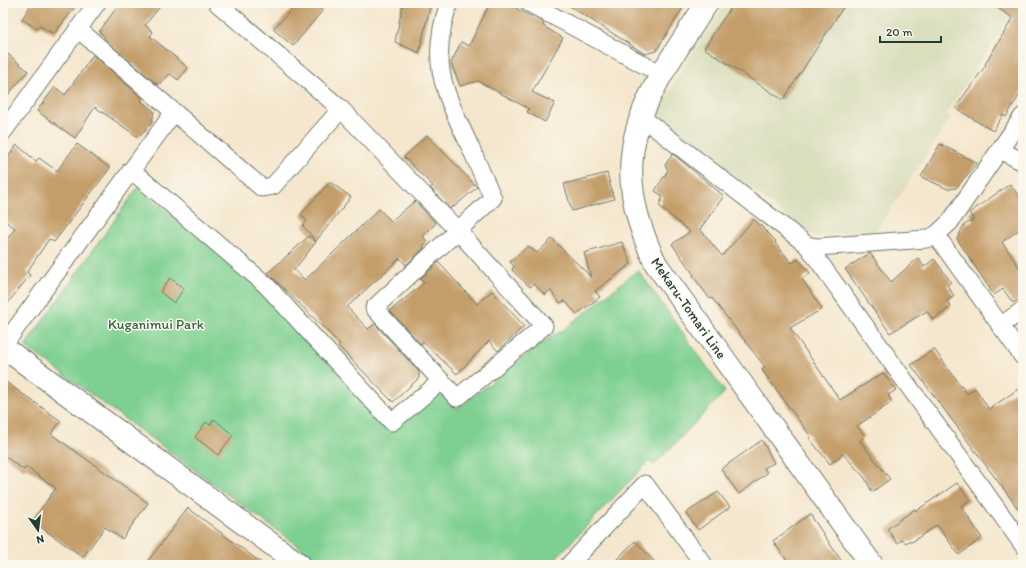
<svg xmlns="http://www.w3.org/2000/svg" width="1026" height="568" font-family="Itim,sans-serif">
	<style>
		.built { fill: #dadebd }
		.green { fill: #7ed091; stroke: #4e8662 }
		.building { fill: #c49e6a }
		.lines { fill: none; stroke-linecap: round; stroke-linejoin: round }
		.minor-casing { stroke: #6a786a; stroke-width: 19 }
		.tertiary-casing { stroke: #6a786a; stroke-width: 24 }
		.minor { stroke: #fff; stroke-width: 17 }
		.tertiary { stroke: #fff; stroke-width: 22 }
		.labels { text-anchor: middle; stroke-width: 3; stroke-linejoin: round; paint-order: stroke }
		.street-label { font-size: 14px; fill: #1f3d34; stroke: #fbf7ec }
		.park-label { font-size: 14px; fill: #37624b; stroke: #fbf7ec }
	</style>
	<rect width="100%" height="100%" fill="#fbf7ec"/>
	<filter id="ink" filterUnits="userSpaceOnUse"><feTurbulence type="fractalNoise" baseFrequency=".025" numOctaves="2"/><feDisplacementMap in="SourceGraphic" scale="8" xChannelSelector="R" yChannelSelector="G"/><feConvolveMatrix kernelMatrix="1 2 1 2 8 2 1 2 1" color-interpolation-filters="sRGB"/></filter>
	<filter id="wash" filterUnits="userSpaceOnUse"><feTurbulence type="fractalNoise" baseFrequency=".012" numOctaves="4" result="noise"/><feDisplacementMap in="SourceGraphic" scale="16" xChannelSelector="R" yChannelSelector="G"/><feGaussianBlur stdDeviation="0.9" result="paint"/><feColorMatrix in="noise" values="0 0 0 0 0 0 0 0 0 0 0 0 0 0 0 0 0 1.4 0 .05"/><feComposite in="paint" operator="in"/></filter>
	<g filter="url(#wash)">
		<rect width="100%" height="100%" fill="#f5e7ce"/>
		<polygon class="built" points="726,3 1020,3 946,113 951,118 876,231 815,236 805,231 662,120 660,111 681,71"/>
		<polygon class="green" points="138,187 258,286 392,431 440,391 457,409 550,337 561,332 638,270 725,392 654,465 649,461 549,565 324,565 25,346"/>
		<g id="blocks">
			<g class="building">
				<polygon points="32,3 78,3 54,34 40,26 37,29 22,19"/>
				<polygon points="120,3 163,3 145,25 153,32 150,36 188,68 178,80 170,74 158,85 104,39 105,37 99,32"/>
				<polygon points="298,3 315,3 323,10 293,46 273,29"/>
				<polygon points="403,3 431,3 419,53 395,42"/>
				<polygon points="490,3 506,3 544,23 543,26 563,38 532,92 555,103 545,122 527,112 529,109 478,81 460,86 451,63 461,42 469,46"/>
				<polygon points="565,3 686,3 656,51 645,54"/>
				<polygon points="734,3 846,3 783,100 704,48"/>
				<polygon points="990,3 1023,3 1023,89 1006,117 1003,115 993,131 955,108 986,65 985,64 1013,18"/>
				<polygon points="3,50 28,71 3,101"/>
				<polygon points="93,55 143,99 141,101 154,111 152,123 138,137 95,107 75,138 37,111 55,87 65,95"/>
				<polygon points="427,135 477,187 454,207 453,206 450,209 430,188 433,186 404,157"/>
				<polygon points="77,144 110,168 54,242 49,239 27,272 30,275 3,309 3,245 15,228 3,220 3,164 17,145 36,161 39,158 57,171"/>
				<polygon points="940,144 977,163 956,188 948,189 921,177"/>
				<polygon points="673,154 724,196 700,229 722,256 754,219 776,241 775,243 792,263 798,259 810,273 802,279 822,309 790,328 840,400 883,373 896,390 888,395 892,402 857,426 865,436 860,441 890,479 872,492 865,478 843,454 830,464 809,438 811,437 762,370 765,367 712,298 710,299 693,276 694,275 672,244 690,232 659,206 663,196 655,191 668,170 665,165"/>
				<polygon points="607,173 614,199 572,211 564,184"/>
				<polygon points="330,182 351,197 316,241 303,226 307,221 301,214"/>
				<polygon points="1010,184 1023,202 1023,227 1002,242 1023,273 1023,297 1013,303 1003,289 994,295 957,239 964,225 974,220 969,213"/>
				<polygon points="415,201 436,223 423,236 427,242 423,246 424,248 406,265 400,258 347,307 368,329 375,324 419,372 419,378 393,402 338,346 340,344 268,273 309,236 316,242 294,270 305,280 379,209 391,221"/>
				<polygon points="552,239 591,277 584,253 622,242 631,264 595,291 600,297 577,314 565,301 560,303 550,290 545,295 534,284 530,287 512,270 514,266 510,262 528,246 537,253"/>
				<polygon points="870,253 891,282 918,258 924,267 934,259 951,282 947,285 954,296 947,301 951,307 933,320 927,311 890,333 845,269"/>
				<polygon points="438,262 477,304 492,291 524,326 498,351 489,341 457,374 422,341 422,345 390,311 424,283 420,279"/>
				<polygon points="170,278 184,288 174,303 160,292"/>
				<polygon points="934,349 967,394 975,388 989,409 1023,386 1023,515 911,365"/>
				<polygon points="3,380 61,421 51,434 148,503 122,539 105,527 83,557 32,521 56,488 26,467 24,470 3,455"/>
				<polygon points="214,419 233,435 218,455 195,437 206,422 210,425"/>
				<polygon points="762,440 774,463 764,468 767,473 739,494 721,469"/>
				<polygon points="957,483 970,500 961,506 982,538 959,555 937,525 912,542 909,541 906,543 902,540 897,543 887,529 915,509 916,511"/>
				<polygon points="718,492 730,507 698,530 686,513"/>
				<polygon points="188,508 264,565 145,565"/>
				<polygon points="810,514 844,565 790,565 773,541"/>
				<polygon points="635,541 658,565 611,565"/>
			</g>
		</g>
	</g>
	<g filter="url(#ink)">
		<use href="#blocks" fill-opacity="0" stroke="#6a786a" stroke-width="1"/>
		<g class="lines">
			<g class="minor-casing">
				<g id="minor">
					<path d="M217 3 341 109 458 231 544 326 457 398 374 308 493 198C484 179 476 159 467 140 443 89 429 60 449 3"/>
					<polyline points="529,3 661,74"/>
					<polyline points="78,29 262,188 273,186 341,109"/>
					<polyline points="640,116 807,245 817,247 926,239 936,235 950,222 1023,116"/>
					<polyline points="3,132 97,3"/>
					<polyline points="1000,150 1023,162"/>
					<polyline points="131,170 265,284 392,422 441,381"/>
					<polyline points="936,235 1023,357"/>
					<polyline points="807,245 1023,545"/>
					<polyline points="1000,326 1023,310"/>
					<polyline points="3,346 174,112"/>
					<polyline points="569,565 645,484 704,565"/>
				</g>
			</g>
			<g class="tertiary-casing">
				<g id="tertiary">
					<path d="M707 3C646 97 601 150 656 264L872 565"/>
					<polyline points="3,347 300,565"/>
				</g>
			</g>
			<use href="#minor" class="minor"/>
			<use href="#tertiary" class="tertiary"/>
		</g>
	</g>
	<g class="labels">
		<g class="street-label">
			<text transform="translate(689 308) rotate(55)" y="5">Mekaru-Tomari Line</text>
		</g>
		<g class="park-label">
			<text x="156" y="329">Kuganimui Park</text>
		</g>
	</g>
	<rect width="1026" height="568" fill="none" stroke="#fbf7ec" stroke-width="16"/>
	<g transform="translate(38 530) rotate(166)" stroke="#fbf7ec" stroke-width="3" paint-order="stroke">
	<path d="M0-3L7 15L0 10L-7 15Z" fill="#1f3d34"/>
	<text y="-6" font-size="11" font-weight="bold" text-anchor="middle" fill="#1f3d34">N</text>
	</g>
	<path d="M880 36v6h61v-6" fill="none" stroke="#1f3d34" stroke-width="2"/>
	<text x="886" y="36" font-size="12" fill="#1f3d34" stroke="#fbf7ec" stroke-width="3" paint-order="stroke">20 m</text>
</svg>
